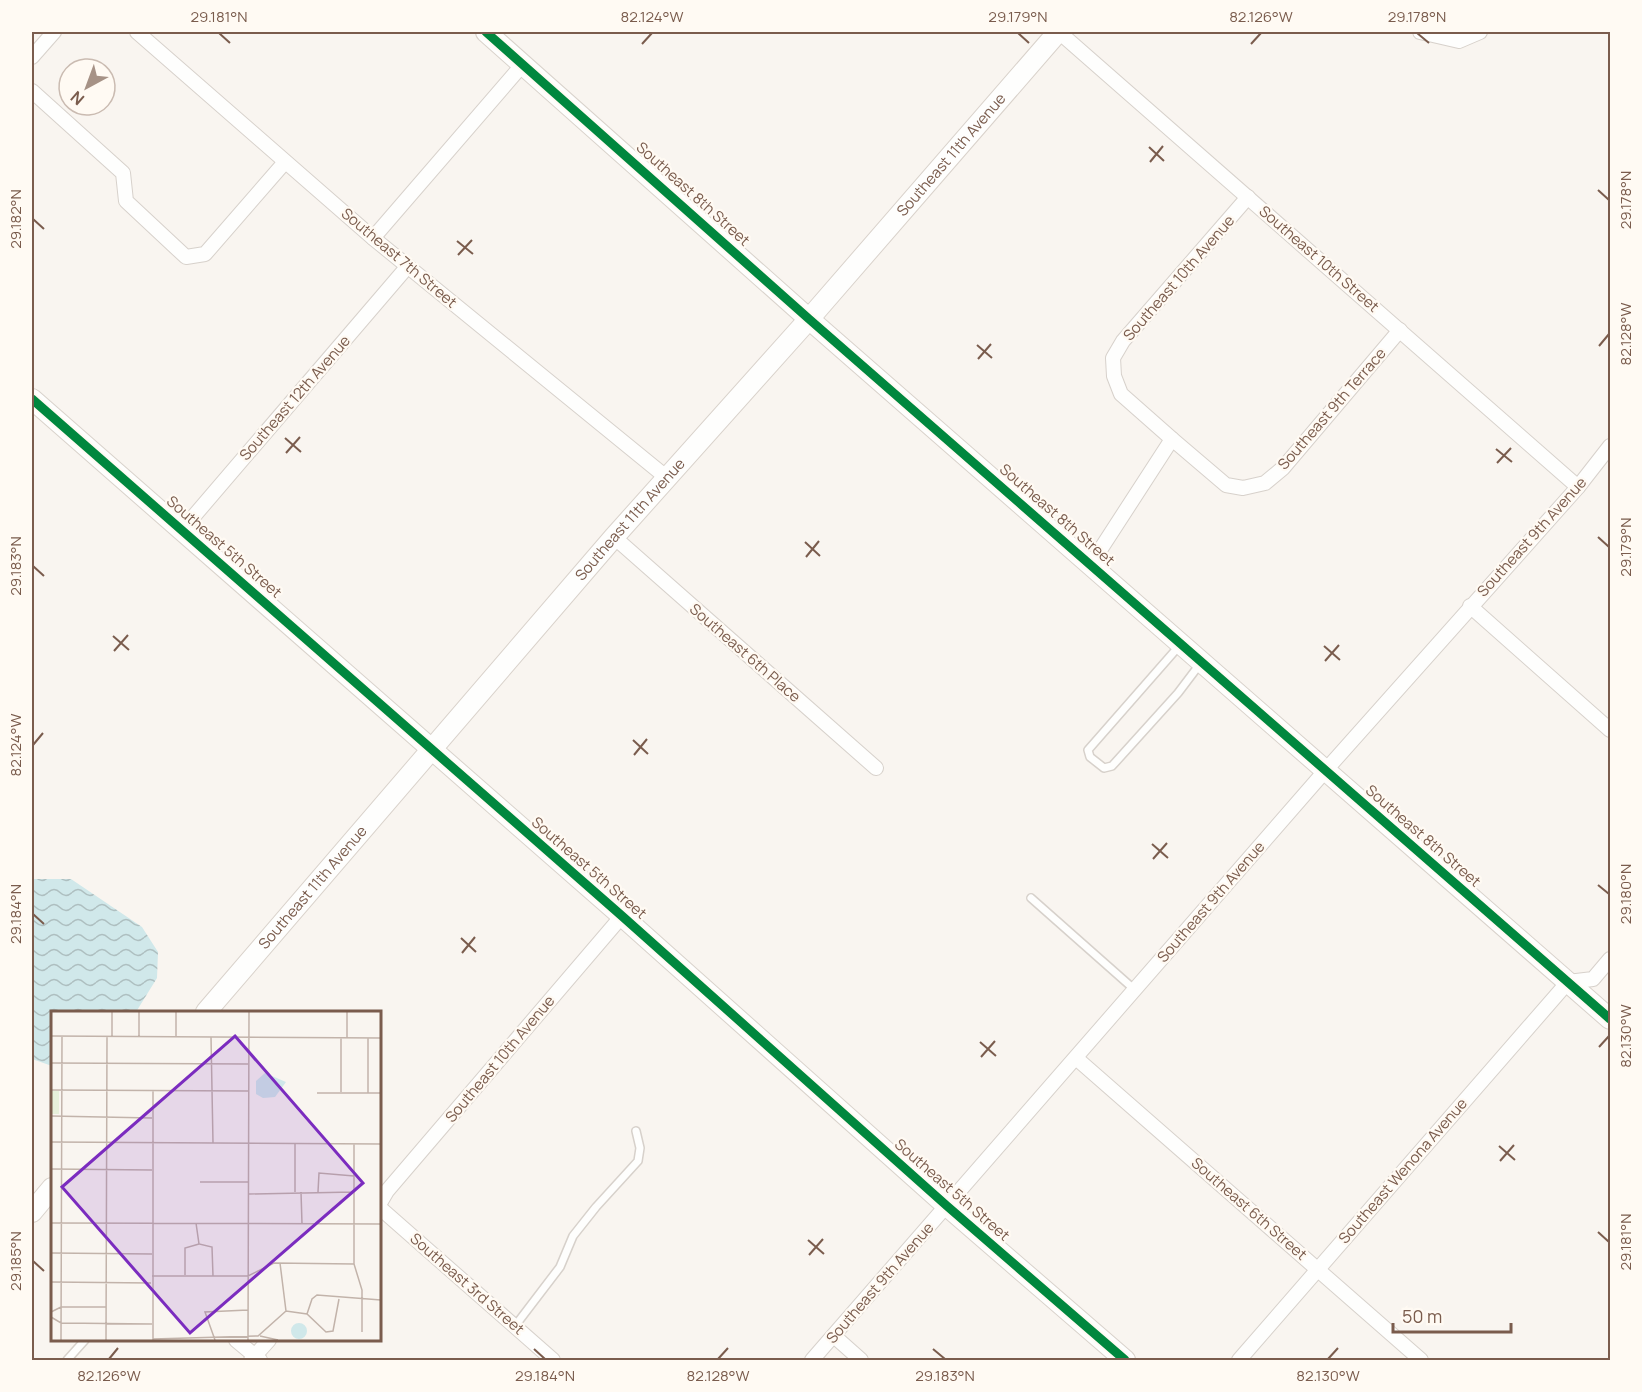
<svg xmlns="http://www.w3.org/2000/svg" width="1642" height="1392" font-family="Manrope,sans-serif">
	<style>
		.water { fill: url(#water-waves) }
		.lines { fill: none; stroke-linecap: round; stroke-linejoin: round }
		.lane-casing { stroke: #d7d1cb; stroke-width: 10 }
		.street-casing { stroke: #d7d1cb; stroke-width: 16 }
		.secondary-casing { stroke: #d9d2cb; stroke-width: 22 }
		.lane { stroke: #fefefd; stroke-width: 7 }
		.street { stroke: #fefefd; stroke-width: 14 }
		.secondary { stroke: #fefefd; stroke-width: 20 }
		.cycleway-casing { stroke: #fffaf3; stroke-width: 13 }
		.cycleway { stroke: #00873e; stroke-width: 9 }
		.ticks { fill: none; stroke: #7a5c4d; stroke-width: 2 }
		.labels { text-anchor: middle; stroke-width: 4.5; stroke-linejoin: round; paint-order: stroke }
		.street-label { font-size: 15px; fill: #7a5c4d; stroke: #fffaf3 }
		.inset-road { fill: none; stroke: #c2b3aa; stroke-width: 1.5 }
		.view { fill: #7b2cbf; fill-opacity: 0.15; stroke: #7b2cbf; stroke-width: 3 }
		.inset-edge { fill: none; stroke: #7a5c4d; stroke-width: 3 }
		.neatline { fill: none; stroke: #7a5c4d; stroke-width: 2 }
		.ticks-label { font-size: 15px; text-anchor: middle; fill: #7a5c4d }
	</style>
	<defs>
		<pattern id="water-waves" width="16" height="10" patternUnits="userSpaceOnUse" patternTransform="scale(1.5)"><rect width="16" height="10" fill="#d0e8ea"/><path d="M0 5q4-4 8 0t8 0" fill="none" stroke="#aebfc0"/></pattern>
	</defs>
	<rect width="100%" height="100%" fill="#f9f5f0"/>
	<polygon class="water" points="32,879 71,879 142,927 158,952 157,978 136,1012 52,1012 52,1066 32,1059"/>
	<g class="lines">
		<g class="lane-casing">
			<g id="lane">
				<polyline points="1180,645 1088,750 1090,757 1104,768 1112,766 1178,693 1200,664"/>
				<polyline points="1031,898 1135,990"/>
				<polyline points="515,1326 560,1267 573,1236 596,1207 638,1161 640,1148 636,1131"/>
				<polyline points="67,1360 85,1340"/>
			</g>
		</g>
		<g class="street-casing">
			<g id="street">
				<polyline points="137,32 373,238 666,477"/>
				<polyline points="1059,32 1578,487"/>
				<polyline points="1420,32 1459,41 1480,32"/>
				<polyline points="32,57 54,32"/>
				<polyline points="32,91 123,173 126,201 186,257 205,254 285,162"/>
				<polyline points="373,238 524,63"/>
				<polyline points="1172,439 1226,485 1243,488 1265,483 1283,468 1400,330"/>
				<polyline points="182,530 408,266"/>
				<polyline points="614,537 876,768"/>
				<polyline points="1091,564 1172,439 1121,394 1114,376 1113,358 1123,341 1248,197"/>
				<polyline points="1470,606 1610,730"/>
				<polyline points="1076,1058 1421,1360"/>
				<polyline points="380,1203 387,1191 622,916"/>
				<polyline points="380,1208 553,1360"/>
				<polyline points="834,1336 861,1360"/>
				<polyline points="236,1340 260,1360"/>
				<polyline points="251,1360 269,1340"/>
				<polyline points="812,1360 1325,771 1578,487 1610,446"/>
				<polyline points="1239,1360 1568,982 1593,979 1610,959"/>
			</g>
		</g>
		<g class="secondary-casing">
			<g id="secondary">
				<polyline points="486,32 809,319 1610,1019"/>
				<polyline points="32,399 622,916 947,1206 1125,1360"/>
				<path id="s1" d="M206 1012 614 537 809 319 1058 32"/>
				<polyline points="32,1212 52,1188"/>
			</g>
		</g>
		<use href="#lane" class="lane"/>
		<use href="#street" class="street"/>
		<use href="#secondary" class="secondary"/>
		<g class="cycleway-casing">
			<g id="cycleway">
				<polyline points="486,32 809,319 1610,1019"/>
				<polyline points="32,399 622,916 947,1206 1125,1360"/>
			</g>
		</g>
		<use href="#cycleway" class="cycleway"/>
	</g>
	<path class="ticks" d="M219 33 230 43M1018 33 1029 43M1417 33 1429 43M642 44 652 33M1251 44 1261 33M1149 147 1164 161M1150 162 1163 146M1598 190 1609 200M33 219 44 229M457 241 473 254M458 255 472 240M977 345 992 358M1599 346 1609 334M978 359 991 344M285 438 301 452M1496 449 1512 462M286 453 300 437M1497 463 1511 448M1598 537 1609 547M805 542 820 556M806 557 819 541M33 566 44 576M113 636 129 650M1324 646 1340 660M114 651 128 635M1325 661 1339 645M633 740 648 754M33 745 43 733M634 755 647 739M1152 844 1168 858M1153 859 1167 843M1598 885 1609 894M33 914 44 924M461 938 476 952M462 953 475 937M980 1042 996 1056M1599 1047 1609 1036M981 1057 995 1041M1499 1146 1515 1160M1500 1161 1514 1145M1598 1232 1609 1242M808 1240 824 1254M809 1255 823 1239M33 1261 44 1271M534 1349 545 1359M933 1349 945 1359M109 1359 118 1348M718 1359 728 1348M1328 1359 1338 1348"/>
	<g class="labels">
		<g class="street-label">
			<text dy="5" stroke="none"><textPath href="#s1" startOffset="1136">Southeast 11th Avenue</textPath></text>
			<text transform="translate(693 194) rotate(42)" y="5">Southeast 8th Street</text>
			<text transform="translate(399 258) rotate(40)" y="5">Southeast 7th Street</text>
			<text transform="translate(1319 259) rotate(41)" y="5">Southeast 10th Street</text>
			<text transform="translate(1179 278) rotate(-49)" y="5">Southeast 10th Avenue</text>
			<text transform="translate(295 398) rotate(-49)" y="5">Southeast 12th Avenue</text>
			<text transform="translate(1332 409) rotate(-49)" y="5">Southeast 9th Terrace</text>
			<text transform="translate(1057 515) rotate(41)" y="5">Southeast 8th Street</text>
			<text dy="5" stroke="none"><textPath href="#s1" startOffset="650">Southeast 11th Avenue</textPath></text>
			<text transform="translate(1532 537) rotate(-48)" y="5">Southeast 9th Avenue</text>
			<text transform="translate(224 547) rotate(41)" y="5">Southeast 5th Street</text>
			<text transform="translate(745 653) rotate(41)" y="5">Southeast 6th Place</text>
			<text transform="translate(1423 836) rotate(41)" y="5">Southeast 8th Street</text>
			<text transform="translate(589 868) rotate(41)" y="5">Southeast 5th Street</text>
			<text dy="5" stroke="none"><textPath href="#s1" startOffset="164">Southeast 11th Avenue</textPath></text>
			<text transform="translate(1211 902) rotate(-49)" y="5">Southeast 9th Avenue</text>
			<text transform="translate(500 1059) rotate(-50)" y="5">Southeast 10th Avenue</text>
			<text transform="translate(1403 1171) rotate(-49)" y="5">Southeast Wenona Avenue</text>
			<text transform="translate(952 1190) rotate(41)" y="5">Southeast 5th Street</text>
			<text transform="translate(1249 1209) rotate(41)" y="5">Southeast 6th Street</text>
			<text transform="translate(880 1283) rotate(-49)" y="5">Southeast 9th Avenue</text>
			<text transform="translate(467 1284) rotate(41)" y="5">Southeast 3rd Street</text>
		</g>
	</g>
	<g transform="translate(51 1011)">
		<rect width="330" height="330" fill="#f9f5f0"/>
		<path d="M0 80H8V103H0Z" fill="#e7f0db"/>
		<path d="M214 62 235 71 224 86 212 87 205 83V70ZM240 320a8 8 0 1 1 16 0a8 8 0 1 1-16 0Z" fill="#d0e8ea"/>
		<path class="inset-road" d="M61 1V25M125 1V26M296 1V27M0 25 330 27M88 26V1M160 26 162 132M0 52 197 53M0 79 197 80M102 79V329M290 81V27M266 82H330M317 82V27M0 105 101 107M0 131 330 133M244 133V181M303 133V253L311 279V321M0 158 101 159M149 171H198M250 181 251 213M267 181 268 162 303 165M198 183 303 181M0 212 330 213M145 212 148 233 161 236 162 265M0 242 101 243M229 252 235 300M134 264V237L148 233M101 265H197L223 252 303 253M0 271 100 272M0 301 10 296H55M256 303 261 288 266 284 330 289M0 306 10 312 101 313M209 325 227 329M102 328 207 325 235 300 256 303 275 321 282 320 288 288M10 329 11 25M55 329 56 26M164 329 154 301 197 299M197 329 198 1"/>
		<path class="view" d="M184 25 312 172 139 322 11 176Z"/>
		<rect width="330" height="330" class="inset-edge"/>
	</g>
	<rect width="1642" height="1392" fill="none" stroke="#fffaf3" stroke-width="66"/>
	<g transform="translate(87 87) rotate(221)"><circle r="28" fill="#fffaf3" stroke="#cabbb1" stroke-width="1.5"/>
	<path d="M0-4.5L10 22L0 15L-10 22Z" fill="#a69286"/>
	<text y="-9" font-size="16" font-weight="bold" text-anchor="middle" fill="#7a5c4d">N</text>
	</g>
	<path d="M1393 1323v9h118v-9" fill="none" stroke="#7a5c4d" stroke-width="3"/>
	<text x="1402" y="1323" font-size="18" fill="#7a5c4d" stroke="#fffaf3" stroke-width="4.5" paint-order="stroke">50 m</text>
	<rect x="33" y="33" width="1576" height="1326" class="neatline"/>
	<g class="ticks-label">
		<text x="219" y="22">29.181°N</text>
		<text x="652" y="22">82.124°W</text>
		<text x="1018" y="22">29.179°N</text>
		<text x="1261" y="22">82.126°W</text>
		<text x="1417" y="22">29.178°N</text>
		<text transform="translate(1626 200) rotate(-90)" y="5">29.178°N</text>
		<text transform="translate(16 219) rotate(-90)" y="5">29.182°N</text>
		<text transform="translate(1626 334) rotate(-90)" y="5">82.128°W</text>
		<text transform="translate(1626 547) rotate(-90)" y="5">29.179°N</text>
		<text transform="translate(16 566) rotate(-90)" y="5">29.183°N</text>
		<text transform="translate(16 745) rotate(-90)" y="5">82.124°W</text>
		<text transform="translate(1626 894) rotate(-90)" y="5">29.180°N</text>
		<text transform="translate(16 914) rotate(-90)" y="5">29.184°N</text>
		<text transform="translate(1626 1036) rotate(-90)" y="5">82.130°W</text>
		<text transform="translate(1626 1242) rotate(-90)" y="5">29.181°N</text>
		<text transform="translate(16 1261) rotate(-90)" y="5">29.185°N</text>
		<text x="109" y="1381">82.126°W</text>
		<text x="545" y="1381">29.184°N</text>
		<text x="718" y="1381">82.128°W</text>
		<text x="945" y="1381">29.183°N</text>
		<text x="1328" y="1381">82.130°W</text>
	</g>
</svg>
